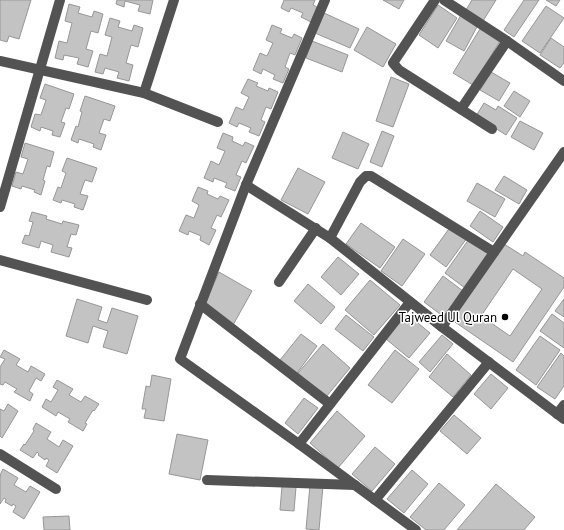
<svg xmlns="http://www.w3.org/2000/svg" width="564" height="530" font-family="'PT Sans',sans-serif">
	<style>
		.building { fill: #c3c3c3; stroke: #979797; fill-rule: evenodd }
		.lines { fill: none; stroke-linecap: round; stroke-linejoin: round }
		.minor { stroke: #535353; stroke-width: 10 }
		.poi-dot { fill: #000; stroke: #fff; stroke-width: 1.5 }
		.labels { text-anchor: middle; stroke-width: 3; stroke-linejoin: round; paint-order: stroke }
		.poi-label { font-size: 13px; fill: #000; stroke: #fff; text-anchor: end }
	</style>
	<rect width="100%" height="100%" fill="#fff"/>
	<g class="building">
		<polygon points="0,0 31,0 19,39 9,36 7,42 0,40"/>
		<polygon points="117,0 153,0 150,14 138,11 140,5 125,1 124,7 116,4"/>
		<polygon points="284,0 315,0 313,5 317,7 311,22 301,17 303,13 291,8 289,12 281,8"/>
		<polygon points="383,0 404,0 399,9"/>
		<polygon points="472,0 496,0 483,21 466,10"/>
		<polygon points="524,0 539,0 514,37 504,30"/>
		<polygon points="546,0 560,0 556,6"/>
		<polygon points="69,4 80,7 78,13 92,17 94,11 103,14 98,33 91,31 86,49 93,51 88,67 77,64 79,58 64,55 63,60 55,58 59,41 67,43 72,23 65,21"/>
		<polygon points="438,5 457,18 438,48 419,35"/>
		<polygon points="546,6 564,18 540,53 522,41"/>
		<polygon points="324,13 359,29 350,48 315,33"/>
		<polygon points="461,15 478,25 464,51 446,41"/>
		<polygon points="110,18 120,21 118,27 132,31 134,25 143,28 138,47 131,45 126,63 133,65 129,81 117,78 119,72 105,68 103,74 95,72 100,54 107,56 112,37 105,35"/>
		<polygon points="272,25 282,29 280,33 292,38 294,34 302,38 295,55 290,53 285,67 289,69 283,83 273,79 275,75 263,69 261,74 253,70 260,53 267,56 273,43 266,40"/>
		<polygon points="367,27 396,44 383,67 354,50"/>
		<polygon points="480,29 500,41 473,85 453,73"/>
		<polygon points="551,38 564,47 564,63 560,68 540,55"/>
		<polygon points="312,41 348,55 342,72 306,58"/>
		<polygon points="491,72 510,83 499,101 480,90"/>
		<polygon points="391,77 409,84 393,127 376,121"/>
		<polygon points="248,79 258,83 256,86 268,91 269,88 278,92 271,109 266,107 261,120 265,122 259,136 249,132 251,128 239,123 237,127 229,123 236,107 243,110 249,97 241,93"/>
		<polygon points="45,84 74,94 69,109 66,108 61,122 65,123 60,137 52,135 53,131 41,127 40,131 31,127 35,114 41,115 46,100 40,98"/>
		<polygon points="514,91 530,101 520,117 504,106"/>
		<polygon points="85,96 115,106 110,121 104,119 99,133 106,135 101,150 93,147 94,144 79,139 78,143 71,140 76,126 78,127 82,112 80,111"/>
		<polygon points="484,103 496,110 498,106 517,118 506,135 476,116"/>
		<polygon points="520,121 543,133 534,150 511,137"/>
		<polygon points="382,131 394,136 382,167 370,162"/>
		<polygon points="343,132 369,144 358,169 332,158"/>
		<polygon points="223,133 233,137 232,141 243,146 245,142 254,146 246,163 242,161 236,175 241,177 235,191 225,187 227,183 214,178 213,182 204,178 211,161 219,165 225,151 217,148"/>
		<polygon points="25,143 54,152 50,167 47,166 43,180 45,181 41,195 34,192 35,190 22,186 21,189 12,186 16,172 23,174 28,159 21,157"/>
		<polygon points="67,158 97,168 92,182 85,180 80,194 88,196 83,210 74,207 75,204 62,200 61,203 53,200 58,187 61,188 66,173 62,171"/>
		<polygon points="298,168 325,182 308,214 281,200"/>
		<polygon points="504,176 527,190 519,204 495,190"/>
		<polygon points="477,183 505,199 495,217 467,201"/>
		<polygon points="198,187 208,191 207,194 218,199 220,196 229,200 221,217 217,215 211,228 216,230 209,245 200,240 201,236 189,231 188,235 179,231 186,215 194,218 199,205 192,201"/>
		<polygon points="480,211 503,227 493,242 470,226"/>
		<polygon points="32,212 47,216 46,219 62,224 63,221 79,225 76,235 71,234 67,247 72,248 69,257 51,252 53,245 41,241 39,248 22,243 25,235 29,236 33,222 29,221"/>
		<polygon points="361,223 395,247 380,268 346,244"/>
		<polygon points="451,226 467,238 446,267 430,255"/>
		<polygon points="403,239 425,254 402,286 381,271"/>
		<polygon points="469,239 490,253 465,288 445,273"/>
		<path d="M504 244 523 256 525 252 564 278V287L513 362 452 320ZM513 269 542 289 510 336 481 316Z"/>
		<polygon points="338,257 359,274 341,295 321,277"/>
		<polygon points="219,272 252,291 233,325 204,306"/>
		<polygon points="443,276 463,291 444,317 424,302"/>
		<polygon points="370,280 400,305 374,335 345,310"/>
		<polygon points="308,284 335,307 321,324 294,301"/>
		<polygon points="77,299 102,307 98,320 107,323 112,308 138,316 127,354 103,347 108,331 93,326 88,343 66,336"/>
		<polygon points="564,299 564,317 555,311"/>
		<polygon points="407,314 430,333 409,358 386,339"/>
		<polygon points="552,314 564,323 564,348 540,331"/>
		<polygon points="346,315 374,337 363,351 335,329"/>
		<polygon points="301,334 317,346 297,373 280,360"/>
		<polygon points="442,335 453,344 430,372 419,362"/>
		<polygon points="540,336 560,350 536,385 516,370"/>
		<polygon points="323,344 350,368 326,397 298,373"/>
		<polygon points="4,350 20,359 16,365 28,372 31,366 45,374 41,381 36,378 29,391 33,394 30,401 14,392 17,389 5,382 3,385 0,384 0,367 5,359 0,357"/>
		<polygon points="395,350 419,369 392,403 368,385"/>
		<polygon points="561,353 564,356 564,386 555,399 537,387"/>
		<polygon points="447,354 471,375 453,397 429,377"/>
		<polygon points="491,374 508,388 491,409 474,394"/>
		<polygon points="152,375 171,379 164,421 144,418 146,409 142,409 146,386 150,387"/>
		<polygon points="57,380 73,389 69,395 81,402 85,396 99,404 94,411 93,410 85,423 87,424 83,431 68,422 70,419 58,412 56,416 42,407 46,399 51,402 58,390 53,387"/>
		<polygon points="304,398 318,408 298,434 285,423"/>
		<polygon points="8,404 18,411 2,438 0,436 0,409 4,411"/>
		<polygon points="337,411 365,436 338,468 310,443"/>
		<polygon points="454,415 481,438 467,454 440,431"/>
		<polygon points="36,423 51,432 47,439 59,447 63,440 73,446 57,473 46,466 49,460 46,458 45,460 38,455 39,454 37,452 33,458 20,450 24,444 25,445 34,431 33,429"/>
		<polygon points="177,434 208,440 200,480 169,474"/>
		<polygon points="375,447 395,464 372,491 352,474"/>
		<polygon points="3,469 18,478 14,485 26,492 30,486 40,492 24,519 13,512 16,506 13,504 12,506 5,502 6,499 4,498 0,504 0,478 1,476 0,475"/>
		<polygon points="412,470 428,484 404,513 387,499"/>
		<polygon points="439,483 465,505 444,530 426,530 410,517"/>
		<polygon points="496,484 535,517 524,530 457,530"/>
		<polygon points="310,485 323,486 319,530 306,529"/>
		<polygon points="282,486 296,487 294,511 280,510"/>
		<polygon points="69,516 70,530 44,530 43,517"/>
	</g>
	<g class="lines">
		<g class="minor">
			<polyline points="325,0 246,185 180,359 299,444 416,530"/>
			<polyline points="435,0 393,63 399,70 492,129"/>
			<polyline points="444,0 507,41 564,81"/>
			<polyline points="0,61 144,93 218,122"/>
			<polyline points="144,93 174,0"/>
			<polyline points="461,109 507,41"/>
			<polyline points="246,185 330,238 442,327 564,419"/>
			<polyline points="0,207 60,0"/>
			<polyline points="330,238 360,182 366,176 371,176 494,252"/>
			<polyline points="0,260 147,300"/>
			<polyline points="279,282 316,228"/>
			<polyline points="200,304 330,404"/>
			<polyline points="442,327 564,152"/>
			<polyline points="557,414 564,405"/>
			<polyline points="299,444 410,302"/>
			<polyline points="0,454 56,489"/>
			<polyline points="207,480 355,485"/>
			<polyline points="375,500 489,362"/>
		</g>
	</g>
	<circle class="poi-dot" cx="505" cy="317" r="4"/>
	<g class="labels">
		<g class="poi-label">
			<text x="497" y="322">Tajweed Ul Quran</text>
		</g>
	</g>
</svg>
